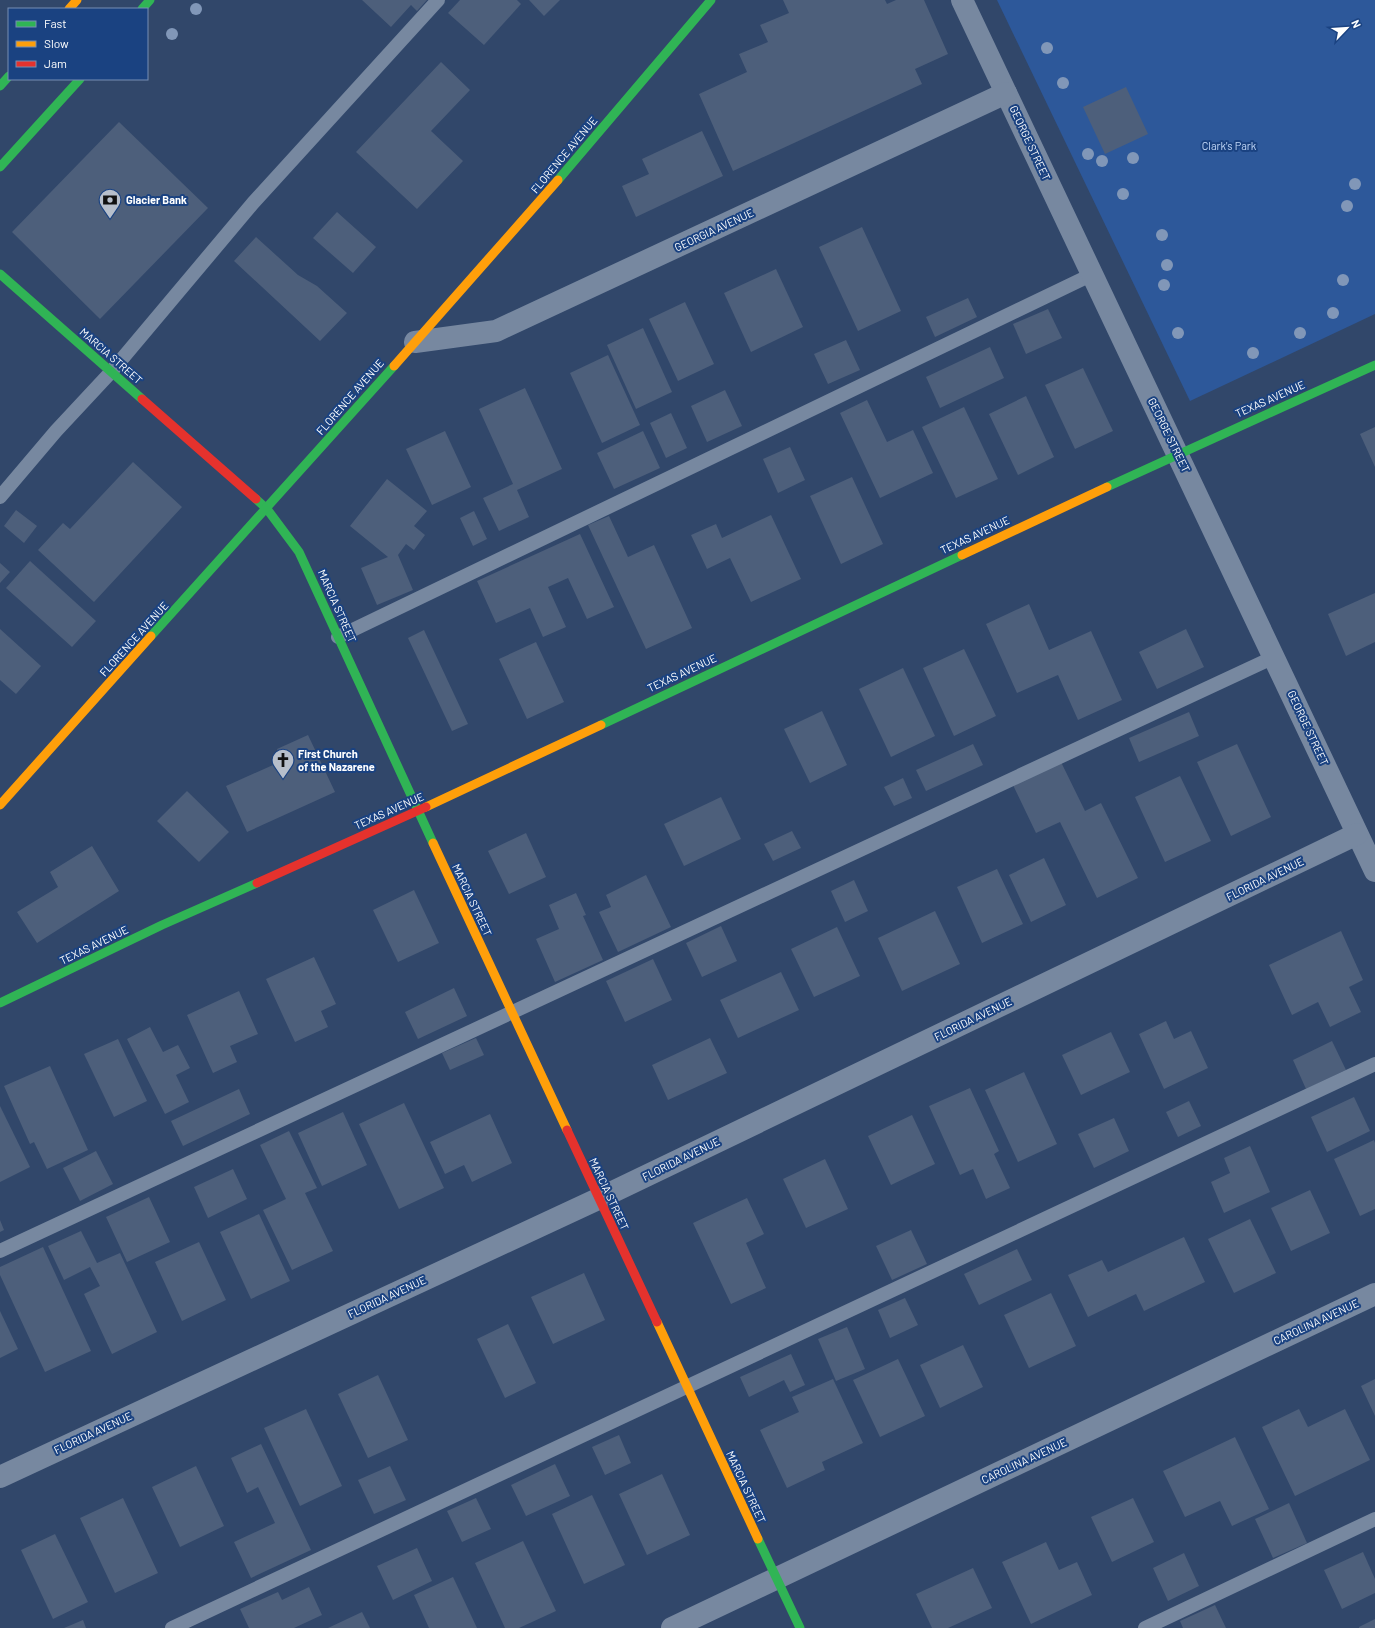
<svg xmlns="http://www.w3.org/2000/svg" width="1375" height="1628" font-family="Barlow,sans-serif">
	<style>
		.green { fill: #2d589a }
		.building { fill: #4d5f7b }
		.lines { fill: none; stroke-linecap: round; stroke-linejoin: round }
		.lane { stroke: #7788a0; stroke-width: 14 }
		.street { stroke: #7788a0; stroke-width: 22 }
		.fast { stroke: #30b455; stroke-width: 9 }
		.slow { stroke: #ff9f0a; stroke-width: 9 }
		.jam { stroke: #e5322d; stroke-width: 9 }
		.tree { fill: #8197b8 }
		.labels { text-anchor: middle; stroke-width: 4; stroke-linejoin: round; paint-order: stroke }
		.street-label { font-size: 11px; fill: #fff; stroke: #1a4281 }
		.park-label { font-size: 11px; fill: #c2d8f8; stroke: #1a4281 }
		.poi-label { font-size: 11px; font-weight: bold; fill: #fff; stroke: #1a4281; text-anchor: start }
	</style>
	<rect width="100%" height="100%" fill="#31476a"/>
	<polygon class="green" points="997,0 1375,0 1375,314 1190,401"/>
	<g class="building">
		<polygon points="362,0 427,0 417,11 411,5 391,27"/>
		<polygon points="460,0 517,0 521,4 484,45 448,13"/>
		<polygon points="529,0 560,0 544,16"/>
		<polygon points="783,0 885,0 887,4 896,0 924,0 948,54 915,69 922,84 733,171 699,94 747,72 739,54 768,42 760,25 789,13"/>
		<polygon points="441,62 470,90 431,131 463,161 417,209 356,152"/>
		<polygon points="1126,87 1148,134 1105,154 1083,107"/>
		<polygon points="119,122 208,208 100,319 12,232"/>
		<polygon points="702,131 723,176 636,217 622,186 649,174 642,159"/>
		<polygon points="337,212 376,247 353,273 313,238"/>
		<polygon points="862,227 901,311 858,331 819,247"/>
		<polygon points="256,237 298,275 317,286 347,313 320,341 234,261"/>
		<polygon points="776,269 803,327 751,352 724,293"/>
		<polygon points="968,298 977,317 935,337 926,317"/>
		<polygon points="685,302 714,364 678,381 649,319"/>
		<polygon points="1048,309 1062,338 1026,354 1013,324"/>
		<polygon points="643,328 672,392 636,409 607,345"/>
		<polygon points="846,340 860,370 828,384 814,354"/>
		<polygon points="990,347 1004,378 940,408 926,377"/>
		<polygon points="608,355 640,425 602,443 570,373"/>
		<polygon points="1083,368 1113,431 1075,449 1045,385"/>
		<polygon points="525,388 562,469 517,490 529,517 499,531 483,498 513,484 479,409"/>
		<polygon points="725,390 742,426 707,442 691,406"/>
		<polygon points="1026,396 1054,457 1018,475 989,414"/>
		<polygon points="867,400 887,442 913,430 933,473 880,498 840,413"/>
		<polygon points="964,407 998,479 956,498 922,427"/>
		<polygon points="671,413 687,448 666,458 650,423"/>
		<polygon points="1375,427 1375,467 1360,434"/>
		<polygon points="445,431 471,487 432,505 406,449"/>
		<polygon points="643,431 660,468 614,489 597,453"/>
		<polygon points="790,447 805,480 778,493 763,459"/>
		<polygon points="133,462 182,507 94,602 38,550 63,523 70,529"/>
		<polygon points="852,477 883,544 841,564 810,496"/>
		<polygon points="387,479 427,511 414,526 425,535 414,550 406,544 398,555 413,590 377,605 361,568 388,557 350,526"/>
		<polygon points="16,510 37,526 24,543 4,526"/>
		<polygon points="474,511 487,539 473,546 460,518"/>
		<polygon points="771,515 801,579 751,602 730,558 707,569 691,535 716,524 722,538"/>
		<polygon points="609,516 628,557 654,545 692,628 646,649 588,525"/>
		<polygon points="580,534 614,607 587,619 568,578 548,587 566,627 543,637 530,608 496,623 477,581"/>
		<polygon points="30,561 96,621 72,647 6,588"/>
		<polygon points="0,563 10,572 0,583"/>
		<polygon points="1375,593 1375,642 1346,656 1328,614"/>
		<polygon points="1029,604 1049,650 1091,631 1122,700 1078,720 1058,675 1017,693 986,624"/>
		<polygon points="0,629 41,666 16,694 0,680"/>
		<polygon points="1186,629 1204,667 1157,689 1139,652"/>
		<polygon points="424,630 468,724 452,731 408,638"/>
		<polygon points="536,642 564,702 527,719 499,659"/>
		<polygon points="964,649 996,716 954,736 923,668"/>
		<polygon points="903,668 935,736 891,757 859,689"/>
		<polygon points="822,711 847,765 810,783 784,729"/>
		<polygon points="1189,712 1199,736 1139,762 1129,738"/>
		<polygon points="308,735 335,792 247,832 226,786 282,761 277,749"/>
		<polygon points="973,744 983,765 926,791 916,770"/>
		<polygon points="1237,744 1271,817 1231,836 1197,762"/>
		<polygon points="1061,762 1085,811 1101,803 1138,878 1097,898 1060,822 1036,833 1013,785"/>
		<polygon points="1180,776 1211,841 1165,862 1135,797"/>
		<polygon points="903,778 912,798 894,806 884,787"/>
		<polygon points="187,791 229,832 199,862 157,821"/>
		<polygon points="721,797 741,839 684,866 664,824"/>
		<polygon points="792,831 801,848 773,861 764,844"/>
		<polygon points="526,833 546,877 509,894 488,851"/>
		<polygon points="92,846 119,891 37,943 17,912 58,887 50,872"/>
		<polygon points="1044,858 1066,905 1031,922 1009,875"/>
		<polygon points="997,869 1023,924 982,943 957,887"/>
		<polygon points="646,875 671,927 618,952 599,912 611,907 606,895"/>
		<polygon points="854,880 868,911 845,922 831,891"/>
		<polygon points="414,890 439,943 398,962 373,910"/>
		<polygon points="576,893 586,915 583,916 603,960 555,982 536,939 559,929 549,905"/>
		<polygon points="935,911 960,964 902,991 878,938"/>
		<polygon points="721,926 737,961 702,977 686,943"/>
		<polygon points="837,927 860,976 814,997 791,949"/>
		<polygon points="1341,931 1363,980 1349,987 1361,1012 1330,1027 1318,1002 1292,1015 1269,965"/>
		<polygon points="314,957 336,1004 321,1011 328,1027 295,1042 266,979"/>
		<polygon points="653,959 672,1000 625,1022 606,981"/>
		<polygon points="781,972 799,1010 738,1038 720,1000"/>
		<polygon points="454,988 467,1016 418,1039 405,1012"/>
		<polygon points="239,991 258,1034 230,1046 237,1062 213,1073 187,1015"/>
		<polygon points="1166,1021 1174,1039 1191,1031 1208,1068 1164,1089 1139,1034"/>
		<polygon points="150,1027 163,1052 178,1045 190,1068 176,1075 189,1102 165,1114 127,1039"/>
		<polygon points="1111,1032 1130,1072 1081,1095 1062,1055"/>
		<polygon points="476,1038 484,1055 450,1070 442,1053"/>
		<polygon points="710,1038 727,1073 668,1100 652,1065"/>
		<polygon points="118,1039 147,1101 114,1117 84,1054"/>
		<polygon points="1332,1041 1346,1070 1306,1089 1293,1060"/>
		<polygon points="50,1066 88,1150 47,1169 34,1142 30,1144 4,1086"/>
		<polygon points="1024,1072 1057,1144 1018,1162 985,1090"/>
		<polygon points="970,1088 999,1151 994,1154 1010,1188 986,1199 973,1169 960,1175 929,1106"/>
		<polygon points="239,1089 250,1114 183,1146 171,1121"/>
		<polygon points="1354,1097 1370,1131 1327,1152 1311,1117"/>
		<polygon points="1189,1101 1201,1126 1178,1137 1166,1112"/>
		<polygon points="404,1103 444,1188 399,1209 359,1124"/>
		<polygon points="0,1106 30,1167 0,1182"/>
		<polygon points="343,1112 367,1165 322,1186 298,1133"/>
		<polygon points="490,1114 512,1163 472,1182 464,1165 445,1174 430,1142"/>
		<polygon points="912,1115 935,1164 891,1185 868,1136"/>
		<polygon points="1114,1118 1129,1151 1094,1168 1078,1134"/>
		<polygon points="289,1131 317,1188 305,1193 333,1251 292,1270 263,1210 286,1199 260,1145"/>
		<polygon points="1374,1140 1375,1143 1375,1209 1360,1216 1334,1159"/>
		<polygon points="1250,1146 1270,1192 1224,1213 1211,1182 1230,1173 1224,1158"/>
		<polygon points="96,1151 113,1184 80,1201 63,1168"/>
		<polygon points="825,1159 848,1209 806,1228 783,1179"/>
		<polygon points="233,1169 247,1199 208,1218 194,1187"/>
		<polygon points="1310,1190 1330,1233 1291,1251 1271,1208"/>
		<polygon points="149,1197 170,1242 127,1262 106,1217"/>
		<polygon points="747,1198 764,1234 746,1243 766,1288 731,1304 693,1223"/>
		<polygon points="259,1214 290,1281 251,1299 220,1232"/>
		<polygon points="1250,1219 1276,1273 1234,1293 1208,1239"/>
		<polygon points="0,1220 4,1230 0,1232"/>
		<polygon points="911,1230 927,1264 892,1280 876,1246"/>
		<polygon points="81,1231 97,1263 120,1253 157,1332 112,1354 84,1294 100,1286 90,1267 64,1280 48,1246"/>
		<polygon points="1184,1237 1205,1282 1144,1311 1136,1294 1088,1317 1068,1275 1102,1260 1108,1272"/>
		<polygon points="199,1242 226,1300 182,1321 155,1262"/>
		<polygon points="43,1247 91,1351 45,1372 0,1275 0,1267"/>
		<polygon points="1017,1249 1032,1280 979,1305 964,1274"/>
		<polygon points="584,1273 605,1320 553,1344 531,1297"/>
		<polygon points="1051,1293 1076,1346 1029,1368 1004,1315"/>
		<polygon points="905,1298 918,1325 890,1338 878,1310"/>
		<polygon points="0,1311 18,1349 0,1358"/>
		<polygon points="508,1324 536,1383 505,1398 477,1339"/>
		<polygon points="847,1327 865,1369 836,1381 818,1339"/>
		<polygon points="963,1345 983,1387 940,1408 920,1365"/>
		<polygon points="791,1354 805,1385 790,1392 784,1380 749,1397 740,1377"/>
		<polygon points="898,1359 925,1416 880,1437 853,1380"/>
		<polygon points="378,1375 408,1440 368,1458 338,1394"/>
		<polygon points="833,1379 863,1443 822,1462 825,1470 787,1488 760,1430 799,1412 792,1397"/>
		<polygon points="1375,1379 1375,1416 1361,1386"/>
		<polygon points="306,1409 342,1486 300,1506 264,1428"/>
		<polygon points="1299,1409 1308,1427 1345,1409 1370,1460 1295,1496 1262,1427"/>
		<polygon points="619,1435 631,1463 605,1475 592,1447"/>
		<polygon points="1235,1437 1269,1509 1232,1526 1220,1501 1185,1517 1163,1471"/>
		<polygon points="261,1444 311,1550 251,1578 234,1542 275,1523 258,1487 247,1493 231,1458"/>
		<polygon points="555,1464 570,1496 526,1516 511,1485"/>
		<polygon points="196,1466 224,1526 180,1547 152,1487"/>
		<polygon points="390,1466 406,1500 374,1514 358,1480"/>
		<polygon points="662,1474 690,1535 647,1555 619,1494"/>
		<polygon points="592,1495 625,1565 584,1584 552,1514"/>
		<polygon points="123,1498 158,1573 115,1593 80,1518"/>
		<polygon points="476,1498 491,1529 462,1542 447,1511"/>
		<polygon points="1133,1498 1154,1542 1112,1562 1091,1517"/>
		<polygon points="1289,1503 1307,1543 1273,1558 1255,1519"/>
		<polygon points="55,1534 88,1602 53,1619 21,1550"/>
		<polygon points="523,1541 556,1611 519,1628 505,1628 475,1563"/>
		<polygon points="1046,1542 1059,1570 1077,1562 1092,1595 1031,1624 1002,1562"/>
		<polygon points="417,1548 432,1581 393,1600 377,1566"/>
		<polygon points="1363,1552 1375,1579 1375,1593 1342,1609 1324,1570"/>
		<polygon points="1184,1553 1199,1586 1168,1601 1153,1568"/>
		<polygon points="973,1568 992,1608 948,1628 932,1628 916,1594"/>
		<polygon points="453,1577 477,1628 429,1628 414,1595"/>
		<polygon points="309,1587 322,1615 294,1628 249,1628 240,1609 278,1592 282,1600"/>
		<polygon points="1215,1605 1226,1628 1183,1628 1180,1621"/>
		<polygon points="362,1612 370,1628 328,1628"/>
		<polygon points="1375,1619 1375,1628 1359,1628 1359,1627"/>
		<polygon points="83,1620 86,1628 64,1628"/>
	</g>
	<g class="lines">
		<g class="lane">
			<polyline points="0,497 56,431 111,372 253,203 438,0"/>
			<polyline points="338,637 1093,274"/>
			<polyline points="0,1251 1274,657"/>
			<polyline points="172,1628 1375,1064"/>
			<polyline points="1145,1628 1375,1519"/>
		</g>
		<g class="street">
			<polyline points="962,0 1375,871"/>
			<polyline points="415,342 496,331 1006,93"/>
			<polyline points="0,1477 598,1199 1357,834"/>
			<polyline points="672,1628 1375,1294"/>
		</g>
		<g class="fast">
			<polyline points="142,9 150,0"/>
			<polyline points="0,86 9,76"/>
			<polyline points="0,167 80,79"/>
			<polyline points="558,180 711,0"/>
			<polyline points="0,274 142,399"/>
			<polyline points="1107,487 1375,365"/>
			<polyline points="256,499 267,509 299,552 433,843"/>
			<polyline points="151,636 394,366"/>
			<polyline points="601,725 962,555"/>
			<polyline points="0,1003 162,925 257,883"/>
			<polyline points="758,1539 800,1628"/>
		</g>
		<g class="slow">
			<polyline points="69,9 77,0"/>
			<polyline points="394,366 558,180"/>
			<polyline points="962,555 1107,487"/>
			<polyline points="0,805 151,636"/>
			<polyline points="426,807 601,725"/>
			<polyline points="433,843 567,1130"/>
			<polyline points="657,1322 758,1539"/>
		</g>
		<g class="jam">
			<polyline points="142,399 256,499"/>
			<polyline points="257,883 426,807"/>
			<polyline points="567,1130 657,1322"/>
		</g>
	</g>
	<g class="tree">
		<circle cx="196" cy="9" r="6"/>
		<circle cx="172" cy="34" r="6"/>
		<circle cx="1047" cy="48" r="6"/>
		<circle cx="1063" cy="83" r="6"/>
		<circle cx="1088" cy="154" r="6"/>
		<circle cx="1133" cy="158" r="6"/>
		<circle cx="1102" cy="161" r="6"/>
		<circle cx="1355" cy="184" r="6"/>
		<circle cx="1123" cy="194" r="6"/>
		<circle cx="1347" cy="206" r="6"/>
		<circle cx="1162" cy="235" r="6"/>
		<circle cx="1167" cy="265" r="6"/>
		<circle cx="1343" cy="280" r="6"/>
		<circle cx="1164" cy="285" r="6"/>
		<circle cx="1333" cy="313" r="6"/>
		<circle cx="1178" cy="333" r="6"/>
		<circle cx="1300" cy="333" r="6"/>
		<circle cx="1253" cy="353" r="6"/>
	</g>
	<defs>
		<g id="bank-pin" transform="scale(1.15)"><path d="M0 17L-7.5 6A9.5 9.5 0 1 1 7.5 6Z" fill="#b7bfcb" stroke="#1a4281"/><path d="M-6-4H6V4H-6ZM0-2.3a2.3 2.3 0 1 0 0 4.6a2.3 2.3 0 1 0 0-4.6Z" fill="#111"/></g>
		<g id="church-pin" transform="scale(1.15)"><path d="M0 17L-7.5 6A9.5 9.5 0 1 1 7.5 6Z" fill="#b7bfcb" stroke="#1a4281"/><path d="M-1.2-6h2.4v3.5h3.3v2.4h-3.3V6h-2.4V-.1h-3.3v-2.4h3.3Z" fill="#111"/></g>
	</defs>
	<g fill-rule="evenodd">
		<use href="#bank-pin" x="110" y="200"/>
		<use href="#church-pin" x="283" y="760"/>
	</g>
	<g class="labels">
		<g class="street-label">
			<text transform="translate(1030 143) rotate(65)" y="4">GEORGE STREET</text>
			<text transform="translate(564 155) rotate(-50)" y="4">FLORENCE AVENUE</text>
			<text transform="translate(714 230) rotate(-25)" y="4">GEORGIA AVENUE</text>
			<text transform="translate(111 356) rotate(41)" y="4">MARCIA STREET</text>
			<text transform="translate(350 397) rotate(-49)" y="4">FLORENCE AVENUE</text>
			<text transform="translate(1270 399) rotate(-24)" y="4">TEXAS AVENUE</text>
			<text transform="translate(1169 435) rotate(64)" y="4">GEORGE STREET</text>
			<text transform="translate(975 535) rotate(-25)" y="4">TEXAS AVENUE</text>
			<text transform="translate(337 606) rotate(66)" y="4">MARCIA STREET</text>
			<text transform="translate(134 639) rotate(-48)" y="4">FLORENCE AVENUE</text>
			<text transform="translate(682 673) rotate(-25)" y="4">TEXAS AVENUE</text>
			<text transform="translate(1308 728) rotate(65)" y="4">GEORGE STREET</text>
			<text transform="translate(389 811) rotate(-24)" y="4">TEXAS AVENUE</text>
			<text transform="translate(1265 879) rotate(-26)" y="4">FLORIDA AVENUE</text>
			<text transform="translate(472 900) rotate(65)" y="4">MARCIA STREET</text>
			<text transform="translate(94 945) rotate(-26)" y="4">TEXAS AVENUE</text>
			<text transform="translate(973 1019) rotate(-26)" y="4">FLORIDA AVENUE</text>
			<text transform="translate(681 1159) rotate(-26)" y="4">FLORIDA AVENUE</text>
			<text transform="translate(609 1194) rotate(65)" y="4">MARCIA STREET</text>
			<text transform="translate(387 1297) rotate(-25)" y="4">FLORIDA AVENUE</text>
			<text transform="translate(1316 1322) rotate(-25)" y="4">CAROLINA AVENUE</text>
			<text transform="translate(93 1433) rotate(-25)" y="4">FLORIDA AVENUE</text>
			<text transform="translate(1024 1461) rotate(-25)" y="4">CAROLINA AVENUE</text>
			<text transform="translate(746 1487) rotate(65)" y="4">MARCIA STREET</text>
		</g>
		<g class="park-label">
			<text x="1229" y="150">Clark's Park</text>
		</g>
		<g class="poi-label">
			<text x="126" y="204">Glacier Bank</text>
			<text x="298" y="758">First Church<tspan x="298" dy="13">of the Nazarene</tspan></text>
		</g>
	</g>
	<rect x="8" y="8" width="140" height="72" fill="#1a4281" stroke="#768eb3"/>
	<rect x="16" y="21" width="20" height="6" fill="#30b455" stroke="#768eb3"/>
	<text x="44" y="28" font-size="12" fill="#ffffff">Fast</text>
	<rect x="16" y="41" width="20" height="6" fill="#ff9f0a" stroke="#768eb3"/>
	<text x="44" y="48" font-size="12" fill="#ffffff">Slow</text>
	<rect x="16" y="61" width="20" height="6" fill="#e5322d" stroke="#768eb3"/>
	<text x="44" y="68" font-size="12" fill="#ffffff">Jam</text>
	<g transform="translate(1347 28) rotate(65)" stroke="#1a4281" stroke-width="3" paint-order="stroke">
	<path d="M0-3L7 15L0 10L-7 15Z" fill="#ffffff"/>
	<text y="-6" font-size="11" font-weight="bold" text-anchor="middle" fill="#ffffff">N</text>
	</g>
</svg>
